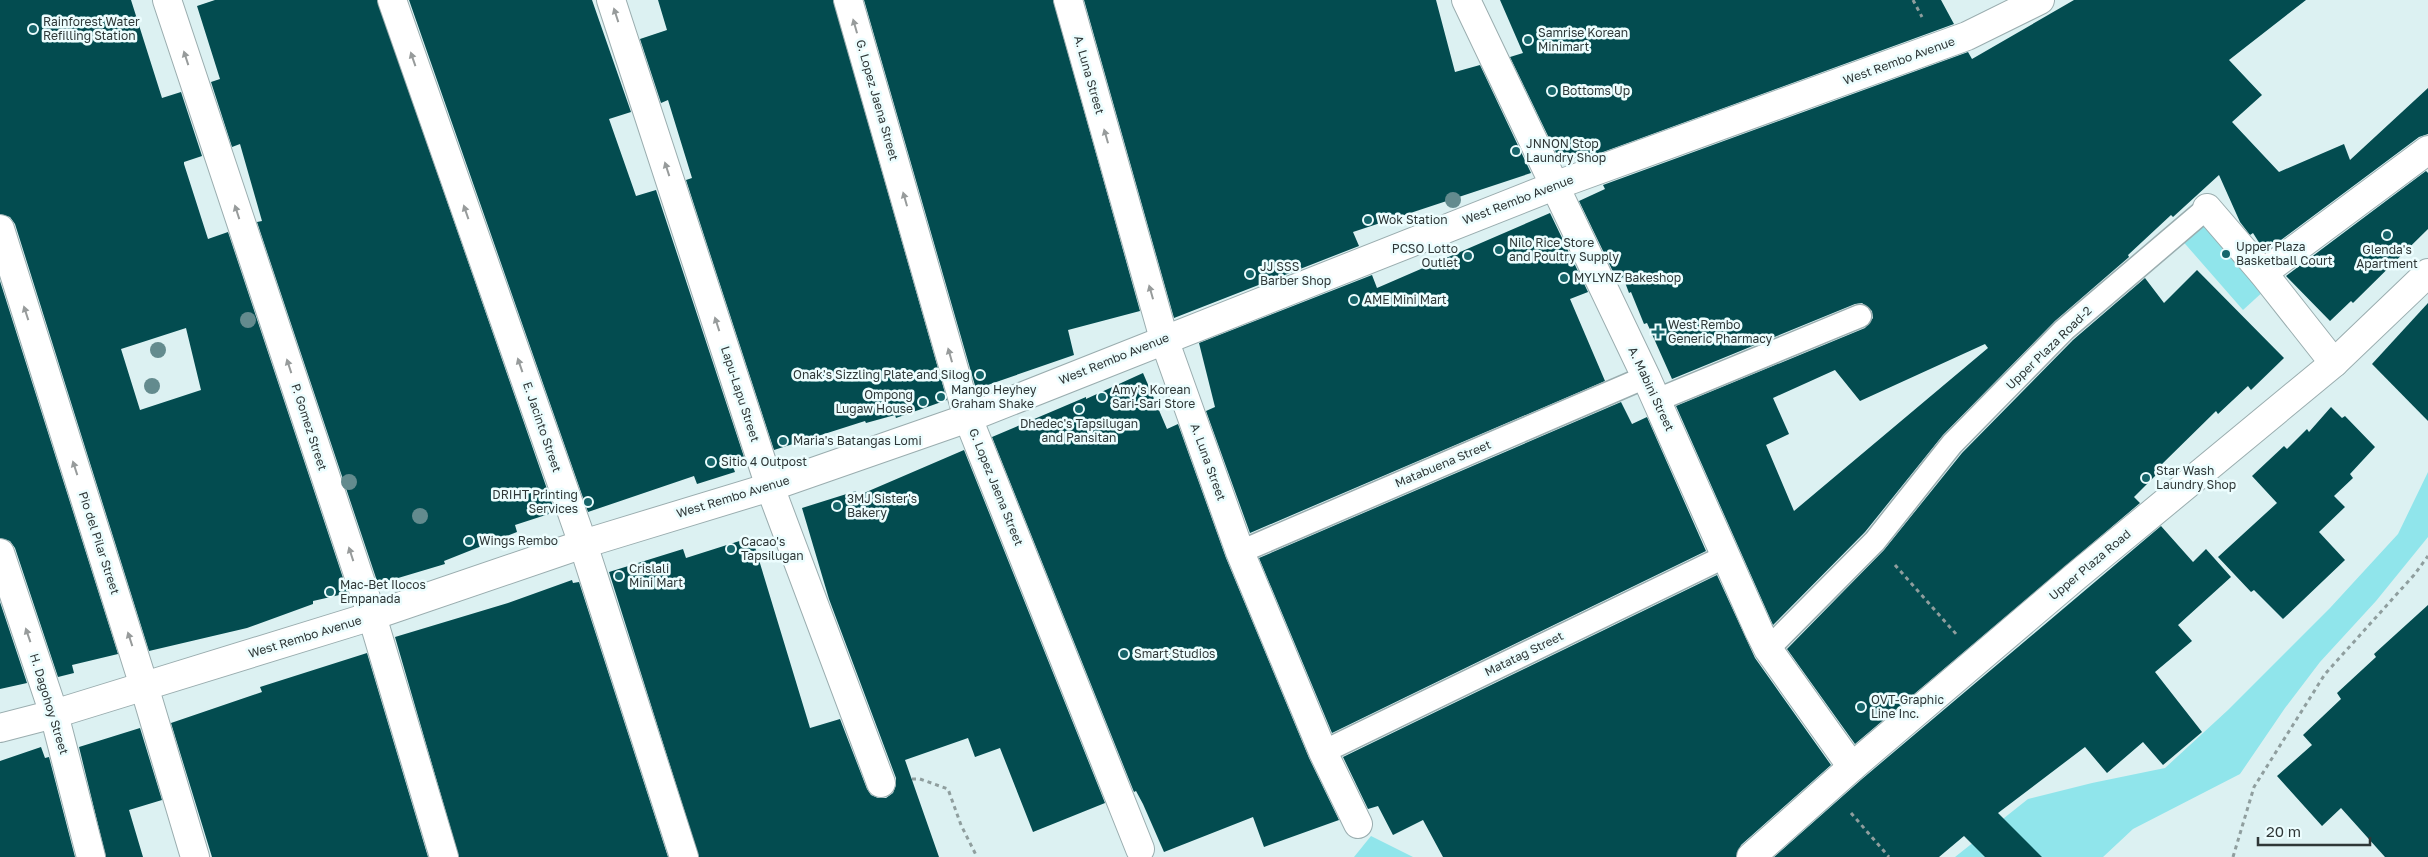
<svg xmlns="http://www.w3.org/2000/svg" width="2428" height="857" font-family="'Golos Text',sans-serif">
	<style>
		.green { fill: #90e5eb }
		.building { fill: #034c50; fill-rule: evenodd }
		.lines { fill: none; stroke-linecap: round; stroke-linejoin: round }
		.lane-casing { stroke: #9aadaf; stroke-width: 25 }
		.street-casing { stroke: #9aadaf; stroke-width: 30 }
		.path { stroke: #8f9e9e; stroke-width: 3; stroke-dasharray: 4 4; stroke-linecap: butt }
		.lane { stroke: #fff; stroke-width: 22 }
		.street { stroke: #fff; stroke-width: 28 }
		.tree { fill: #638b8e }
		.oneway { fill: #979b9b }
		.poi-dot { fill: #16656a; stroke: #ecfdfe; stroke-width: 2 }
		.labels { text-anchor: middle; stroke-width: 5; stroke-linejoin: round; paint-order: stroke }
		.poi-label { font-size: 12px; fill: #2f3737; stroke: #ecfdfe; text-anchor: start }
		.street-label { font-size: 12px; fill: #2f3737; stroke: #ecfdfe }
	</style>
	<rect width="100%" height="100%" fill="#dcf1f2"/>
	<g class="green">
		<polygon points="2209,198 2278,278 2243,310 2173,230"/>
		<polygon points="2428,472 2428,537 2376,601 2320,662 2285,708 2240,774 2133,829 2103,857 1955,857 2028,799 2092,783 2165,768 2228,710 2330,608 2398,534"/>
		<polygon points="1371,836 1413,857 1354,857"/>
	</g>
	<g class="building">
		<path d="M0 0H131L162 98 181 92 202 156 184 162V164L208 239 228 232 348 593 313 601V604L247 628 149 651 15 224 10 217 0 214ZM186 328 201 390 140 410 121 349Z"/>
		<polygon points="215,0 377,0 555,512 515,525 517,532 444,561 445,564 378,584 257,222 262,221 240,144 232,147 211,82 220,79 197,6"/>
		<polygon points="409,0 592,0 631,112 609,119 636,196 656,190 745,460 732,464 735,472 697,484 694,476 588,512"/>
		<polygon points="658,0 833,0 947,400 896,418 895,415 866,423 865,421 774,450 686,180 692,178 668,100 661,103 640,39 667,30"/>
		<polygon points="864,0 1053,0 1140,311 1068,330 1074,355 976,389"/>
		<polygon points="1084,0 1436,0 1455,72 1480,65 1531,173 1353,232 1359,246 1174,318"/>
		<polygon points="1500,0 1941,0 1954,24 1592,156 1591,153 1561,163 1510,57 1523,53"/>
		<path d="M2074 0H2306L2229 60 2262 95 2232 122 2279 172 2344 144 2350 160 2428 88V134L2419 137 2265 252 2253 233 2250 235 2240 222 2219 175 2173 217 2171 215 2128 255 2129 257 2055 321 1943 435 1865 532 1773 625 1676 406 1865 328 1873 318 1872 311 1862 303 1855 304 1672 379 1647 323 1644 324 1631 292 1629 293 1623 277 1617 280 1579 201 1605 189 1603 185 1968 52 1972 59ZM1985 344 1988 348 1794 511 1766 445 1789 434 1773 398 1835 370 1860 401Z"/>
		<polygon points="2426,171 2428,173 2428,229 2353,303 2351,301 2330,321 2286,276"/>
		<polygon points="1550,213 1588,292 1570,299 1605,381 1250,533 1206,411 1215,407 1199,343 1372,275 1377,288"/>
		<polygon points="2197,270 2284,358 2251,390 2248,386 2218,414 2216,411 2160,466 2162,469 2134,497 2140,503 1855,744 1787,649 1884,550 1962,453 2073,340 2145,278 2164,303"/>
		<polygon points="0,281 118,654 72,665 74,673 58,677 15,548 10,541 0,538"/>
		<polygon points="2428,303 2428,421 2372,364"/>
		<polygon points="1143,373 1167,429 1178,424 1226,558 1309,758 1339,820 1264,847 1253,817 1164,852 1143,804 1136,791 1134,792 992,437 1086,397 1086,399"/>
		<polygon points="1621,402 1632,424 1647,417 1706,551 1332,733 1259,558"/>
		<polygon points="2331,407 2342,418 2345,416 2375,447 2350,474 2353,478 2334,496 2345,507 2319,532 2345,560 2283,619 2254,590 2251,592 2218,557 2277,503 2252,476 2284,446 2287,449 2307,429 2309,432"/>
		<polygon points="964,450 1105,803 1033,832 1000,748 975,757 968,738 905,760 939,857 699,857 609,572 683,549 686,558 752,537 810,728 840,719 867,789 871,795 878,798 886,798 893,793 896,785 896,778 829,599 802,508 856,491 857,496"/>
		<polygon points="2161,526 2193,562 2206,549 2231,577 2178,625 2192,641 2155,672 2202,732 2163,765 2143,742 2107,773 2085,747 1998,813 2042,857 1985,857 1964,836 1939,857 1774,857 1862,779"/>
		<polygon points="1717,575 1755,658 1831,765 1741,845 1736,857 1443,857 1423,820 1393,835 1378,806 1368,809 1343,757"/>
		<polygon points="572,580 573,583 579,582 668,857 459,857 395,637 508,603"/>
		<polygon points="0,602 27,683 0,689"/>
		<polygon points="2428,605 2428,857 2385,857 2341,808 2322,826 2277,776 2312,745 2303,735 2341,699 2337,693 2376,657 2374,654"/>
		<polygon points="367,653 428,857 212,857 171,723 262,692 260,687"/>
		<polygon points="140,728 162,800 129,810 143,857 106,857 79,747"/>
		<polygon points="41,747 45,758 49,757 75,857 0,857 0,761"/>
	</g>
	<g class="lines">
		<g class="lane-casing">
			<g id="lane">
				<polyline points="1657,400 1860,316"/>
				<polyline points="1240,552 1646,377"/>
				<polyline points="1768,649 1875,541 1952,444 2064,330 2207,208"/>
				<polyline points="1323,752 1726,556"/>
			</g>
		</g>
		<g class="street-casing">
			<g id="street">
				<polyline points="167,0 372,616 444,857"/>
				<polyline points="392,0 583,544 684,857"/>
				<polyline points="611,0 770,487 881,783"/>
				<polyline points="848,0 968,418 1140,849"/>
				<polyline points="1068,0 1164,339 1240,552 1323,752 1358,824"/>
				<polyline points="1466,0 1646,377 1759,631 1768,649 1852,767"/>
				<polyline points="2207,208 2263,273 2334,363"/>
				<polyline points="0,229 144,686 195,857"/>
				<polyline points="2263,273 2428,150"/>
				<polyline points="0,553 54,714 91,857"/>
				<polyline points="0,728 54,714 372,616 583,544 770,487 968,418 1554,186 1967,36 2040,0"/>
				<polyline points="1751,857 1852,767 2075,577 2334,363 2428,273"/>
			</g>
		</g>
		<g class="path">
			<polyline points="1913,0 1922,17"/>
			<polyline points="1895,565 1957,635"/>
			<polyline points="912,779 920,779 948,789 961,825 977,857"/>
			<polyline points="1851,813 1889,857"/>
			<polyline points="2233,857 2254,787 2325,674 2414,575 2428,556"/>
		</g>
		<use href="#lane" class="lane"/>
		<use href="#street" class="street"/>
	</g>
	<g class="tree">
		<circle cx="1453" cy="200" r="8"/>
		<circle cx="248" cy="320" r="8"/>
		<circle cx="158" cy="350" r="8"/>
		<circle cx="152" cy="386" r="8"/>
		<circle cx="349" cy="482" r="8"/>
		<circle cx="420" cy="516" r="8"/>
	</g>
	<defs><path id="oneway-solid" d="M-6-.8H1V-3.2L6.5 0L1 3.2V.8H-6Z" transform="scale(1.25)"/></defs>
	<g class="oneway">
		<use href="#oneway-solid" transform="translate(616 15) rotate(-108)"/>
		<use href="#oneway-solid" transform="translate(855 26) rotate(-106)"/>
		<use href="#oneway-solid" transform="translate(186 58) rotate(-108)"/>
		<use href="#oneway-solid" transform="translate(413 59) rotate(-109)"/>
		<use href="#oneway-solid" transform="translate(1106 136) rotate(-106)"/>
		<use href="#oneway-solid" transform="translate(667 169) rotate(-108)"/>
		<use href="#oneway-solid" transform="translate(905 199) rotate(-106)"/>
		<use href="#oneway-solid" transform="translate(237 212) rotate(-108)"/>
		<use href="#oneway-solid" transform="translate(466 212) rotate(-109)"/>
		<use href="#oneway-solid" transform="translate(1151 292) rotate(-106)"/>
		<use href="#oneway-solid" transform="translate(26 313) rotate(-108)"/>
		<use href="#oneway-solid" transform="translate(717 324) rotate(-108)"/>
		<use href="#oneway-solid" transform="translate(950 355) rotate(-106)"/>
		<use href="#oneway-solid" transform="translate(520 365) rotate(-109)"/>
		<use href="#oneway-solid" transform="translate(289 366) rotate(-108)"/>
		<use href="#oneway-solid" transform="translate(75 468) rotate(-108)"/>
		<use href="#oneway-solid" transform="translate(351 554) rotate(-108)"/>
		<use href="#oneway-solid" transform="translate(28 635) rotate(-109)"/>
		<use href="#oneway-solid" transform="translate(130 639) rotate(-108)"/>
	</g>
	<g class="poi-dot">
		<circle cx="33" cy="29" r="5"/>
		<circle cx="1528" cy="40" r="5"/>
		<circle cx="1552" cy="91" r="5"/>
		<circle cx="1516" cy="151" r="5"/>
		<circle cx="1368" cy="220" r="5"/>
		<circle cx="2387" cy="235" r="5"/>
		<circle cx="1499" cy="250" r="5"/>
		<circle cx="2226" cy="254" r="5"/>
		<circle cx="1468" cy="256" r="5"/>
		<circle cx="1250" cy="274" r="5"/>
		<circle cx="1564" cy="278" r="5"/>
		<circle cx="1354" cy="300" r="5"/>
		<path d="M1655.5 324.5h5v5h5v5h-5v5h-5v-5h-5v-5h5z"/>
		<circle cx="980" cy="375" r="5"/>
		<circle cx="941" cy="397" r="5"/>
		<circle cx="1102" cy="397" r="5"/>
		<circle cx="923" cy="402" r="5"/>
		<circle cx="1079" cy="409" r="5"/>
		<circle cx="783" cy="441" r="5"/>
		<circle cx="711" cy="462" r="5"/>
		<circle cx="2146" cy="478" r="5"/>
		<circle cx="588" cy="502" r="5"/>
		<circle cx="837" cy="506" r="5"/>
		<circle cx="469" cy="541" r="5"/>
		<circle cx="731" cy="549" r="5"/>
		<circle cx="619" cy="576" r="5"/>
		<circle cx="330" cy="592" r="5"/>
		<circle cx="1124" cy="654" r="5"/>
		<circle cx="1861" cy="707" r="5"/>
	</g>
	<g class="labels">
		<g class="poi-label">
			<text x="43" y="26">Rainforest Water<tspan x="43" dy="14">Refilling Station</tspan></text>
			<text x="1538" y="37">Samrise Korean<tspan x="1538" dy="14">Minimart</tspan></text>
			<text x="1562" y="95">Bottoms Up</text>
			<text x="1526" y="148">JNNON Stop<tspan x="1526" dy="14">Laundry Shop</tspan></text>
			<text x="1378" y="224">Wok Station</text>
			<text x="1509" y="247">Nilo Rice Store<tspan x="1509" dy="14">and Poultry Supply</tspan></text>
			<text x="2236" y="251">Upper Plaza<tspan x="2236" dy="14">Basketball Court</tspan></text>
			<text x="1458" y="253" text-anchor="end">PCSO Lotto<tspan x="1458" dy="14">Outlet</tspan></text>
			<text x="2387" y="254" text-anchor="middle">Glenda's<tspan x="2387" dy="14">Apartment</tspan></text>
			<text x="1260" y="271">JJ SSS<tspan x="1260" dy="14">Barber Shop</tspan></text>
			<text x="1574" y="282">MYLYNZ Bakeshop</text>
			<text x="1364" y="304">AME Mini Mart</text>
			<text x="1668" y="329">West Rembo<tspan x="1668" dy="14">Generic Pharmacy</tspan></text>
			<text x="970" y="379" text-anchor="end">Onak's Sizzling Plate and Silog</text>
			<text x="951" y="394">Mango Heyhey<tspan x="951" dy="14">Graham Shake</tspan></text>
			<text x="1112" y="394">Amy's Korean<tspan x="1112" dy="14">Sari-Sari Store</tspan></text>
			<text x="913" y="399" text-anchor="end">Ompong<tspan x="913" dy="14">Lugaw House</tspan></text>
			<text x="1079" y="428" text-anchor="middle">Dhedec's Tapsilugan<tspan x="1079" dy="14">and Pansitan</tspan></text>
			<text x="793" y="445">Maria's Batangas Lomi</text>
			<text x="721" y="466">Sitio 4 Outpost</text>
			<text x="2156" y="475">Star Wash<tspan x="2156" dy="14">Laundry Shop</tspan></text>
			<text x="578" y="499" text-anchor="end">DRIHT Printing<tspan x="578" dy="14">Services</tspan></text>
			<text x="847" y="503">3MJ Sister's<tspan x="847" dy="14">Bakery</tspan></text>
			<text x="479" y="545">Wings Rembo</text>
			<text x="741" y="546">Cacao's<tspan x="741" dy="14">Tapsilugan</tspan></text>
			<text x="629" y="573">Crislali<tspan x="629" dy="14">Mini Mart</tspan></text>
			<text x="340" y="589">Mac-Bet Ilocos<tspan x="340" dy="14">Empanada</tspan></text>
			<text x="1134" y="658">Smart Studios</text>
			<text x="1871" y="704">OVT-Graphic<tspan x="1871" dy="14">Line Inc.</tspan></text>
		</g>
		<g class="street-label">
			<text transform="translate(1899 61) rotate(-20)" y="4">West Rembo Avenue</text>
			<text transform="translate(1089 75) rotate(74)" y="4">A. Luna Street</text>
			<text transform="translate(877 100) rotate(74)" y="4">G. Lopez Jaena Street</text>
			<text transform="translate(1518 200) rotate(-21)" y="4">West Rembo Avenue</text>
			<text transform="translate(2049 348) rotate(-44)" y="4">Upper Plaza Road-2</text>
			<text transform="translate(1114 359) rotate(-22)" y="4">West Rembo Avenue</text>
			<text transform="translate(1651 389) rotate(65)" y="4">A. Mabini Street</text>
			<text transform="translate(740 394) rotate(72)" y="4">Lapu-Lapu Street</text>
			<text transform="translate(309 427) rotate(72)" y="4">P. Gomez Street</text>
			<text transform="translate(542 427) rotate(71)" y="4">E. Jacinto Street</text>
			<text transform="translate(1208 462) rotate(70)" y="4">A. Luna Street</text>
			<text transform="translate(1443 464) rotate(-23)" y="4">Matabuena Street</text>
			<text transform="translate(996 487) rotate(68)" y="4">G. Lopez Jaena Street</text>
			<text transform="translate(733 497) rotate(-17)" y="4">West Rembo Avenue</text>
			<text transform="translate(99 543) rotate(72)" y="4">Pio del Pilar Street</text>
			<text transform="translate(2090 565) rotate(-40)" y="4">Upper Plaza Road</text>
			<text transform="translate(305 637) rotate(-17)" y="4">West Rembo Avenue</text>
			<text transform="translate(1524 654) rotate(-26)" y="4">Matatag Street</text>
			<text transform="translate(49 704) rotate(73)" y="4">H. Dagohoy Street</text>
		</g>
	</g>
	<path d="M2258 837v8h112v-8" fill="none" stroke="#2f3737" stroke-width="2.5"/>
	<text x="2266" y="837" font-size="15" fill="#2f3737" stroke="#ecfdfe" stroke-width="4" paint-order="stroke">20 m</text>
</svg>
